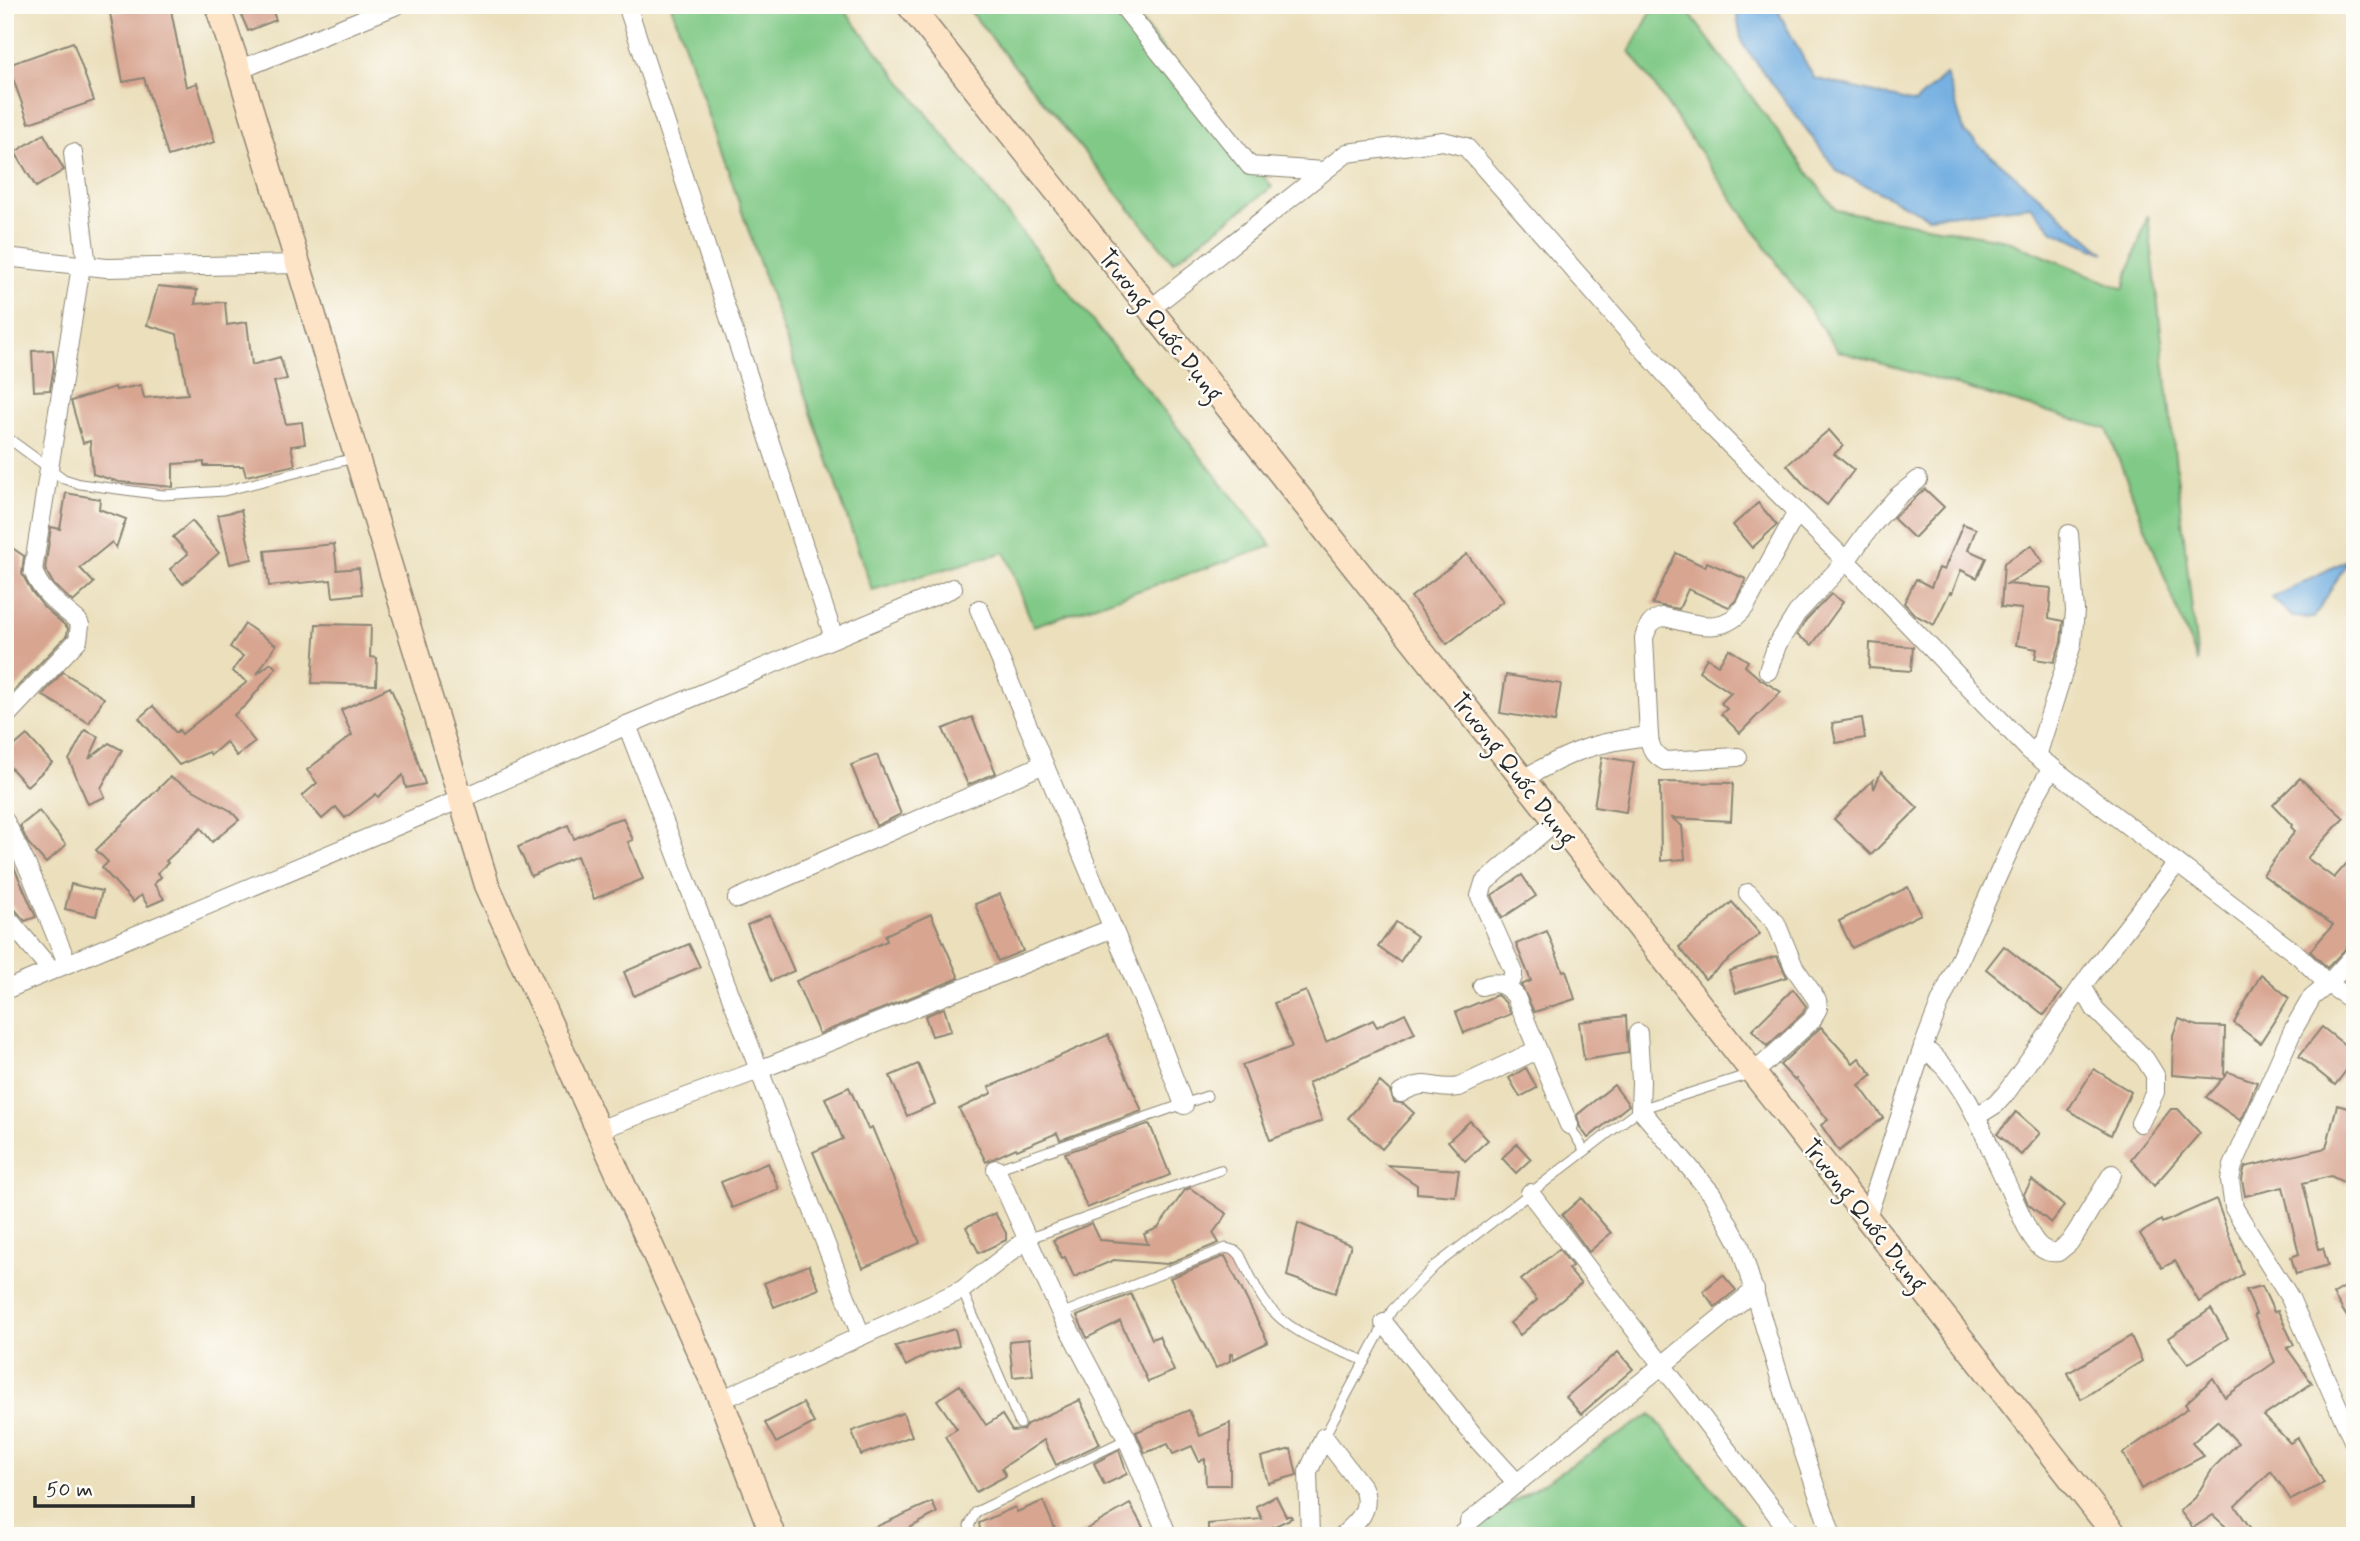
<svg xmlns="http://www.w3.org/2000/svg" width="2360" height="1541" font-family="Mynerve,sans-serif">
	<style>
		.green { fill: #80c986; stroke: #567a58; stroke-width: 2 }
		.water { fill: #6eace0; stroke: #4c6c86; stroke-width: 2 }
		.building { fill: #d8a591 }
		.lines { fill: none; stroke-linecap: round; stroke-linejoin: round }
		.lane-casing { stroke: #8b8574; stroke-width: 11 }
		.street-casing { stroke: #8b8574; stroke-width: 20 }
		.secondary-casing { stroke: #8b8574; stroke-width: 27 }
		.lane { stroke: #fff; stroke-width: 9 }
		.street { stroke: #fff; stroke-width: 18 }
		.secondary { stroke: #fee4c6; stroke-width: 24 }
		.labels { text-anchor: middle; stroke-width: 5; stroke-linejoin: round; paint-order: stroke }
		.street-label { font-size: 24px; fill: #2b2b2b; stroke: #fdfcf7 }
	</style>
	<rect width="100%" height="100%" fill="#fdfcf7"/>
	<filter id="ink" filterUnits="userSpaceOnUse"><feTurbulence type="fractalNoise" baseFrequency=".0143" numOctaves="2"/><feDisplacementMap in="SourceGraphic" scale="14" xChannelSelector="R" yChannelSelector="G"/><feConvolveMatrix kernelMatrix="1 2 1 2 8 2 1 2 1" color-interpolation-filters="sRGB"/></filter>
	<filter id="wash" filterUnits="userSpaceOnUse"><feTurbulence type="fractalNoise" baseFrequency=".00686" numOctaves="4" result="noise"/><feDisplacementMap in="SourceGraphic" scale="28" xChannelSelector="R" yChannelSelector="G"/><feGaussianBlur stdDeviation="1.57" result="paint"/><feColorMatrix in="noise" values="0 0 0 0 0 0 0 0 0 0 0 0 0 0 0 0 0 1.4 0 .05"/><feComposite in="paint" operator="in"/></filter>
	<g filter="url(#wash)">
		<rect width="100%" height="100%" fill="#ebdfbc"/>
		<g class="green">
			<polygon points="671,5 840,5 1272,546 1033,626 1005,552 872,590"/>
			<polygon points="965,5 1128,5 1272,187 1173,262"/>
			<polygon points="1655,5 1683,5 1836,210 2006,240 2123,289 2148,215 2198,663 2107,429 1838,351 1630,51"/>
			<polygon points="1651,1414 1752,1536 1460,1536"/>
		</g>
		<g class="water">
			<polygon points="1735,5 1784,5 1779,13 1814,78 1915,103 1946,74 1965,133 2105,253 2053,231 2031,206 1929,217 1838,172 1742,43"/>
			<polygon points="2349,559 2314,618 2293,617 2272,598"/>
		</g>
		<g id="blocks">
			<g class="building">
				<polygon points="151,5 170,5 186,87 197,83 215,142 168,156 144,78 123,82 110,13"/>
				<polygon points="237,5 270,5 276,20 248,31"/>
				<polygon points="73,42 94,101 29,123 8,65"/>
				<polygon points="44,134 64,170 36,187 15,152"/>
				<polygon points="158,286 197,290 195,304 225,302 227,325 247,322 252,365 280,357 287,379 274,382 286,424 302,422 305,444 291,446 295,465 246,476 243,466 204,466 204,462 173,464 173,487 119,482 93,474 90,441 83,443 71,401 115,387 116,390 141,385 144,398 188,394 177,334 147,325"/>
				<polygon points="53,350 54,365 50,390 34,391 32,351"/>
				<polygon points="1829,430 1843,446 1834,454 1854,470 1827,505 1807,488 1787,465"/>
				<polygon points="1925,489 1944,507 1914,538 1893,518"/>
				<polygon points="66,493 100,499 99,509 126,519 116,548 112,542 80,568 94,583 73,602 54,585 45,569 51,527 60,529"/>
				<polygon points="1758,503 1777,525 1752,548 1733,525"/>
				<polygon points="241,510 252,559 230,564 218,515"/>
				<polygon points="192,521 219,553 183,584 170,569 188,554 173,537"/>
				<polygon points="1963,524 1976,529 1968,550 1986,558 1977,578 1961,570 1952,593 1950,592 1934,625 1915,615 1904,603 1916,579 1931,587 1939,568 1944,570"/>
				<polygon points="5,543 24,556 22,574 32,592 44,607 68,628 67,635 5,700"/>
				<polygon points="334,544 337,570 359,568 362,594 333,597 331,580 269,586 265,551"/>
				<polygon points="2032,545 2043,562 2007,584 2051,588 2049,618 2063,621 2061,642 2054,662 2035,659 2037,649 2016,645 2022,609 2001,607 2004,563"/>
				<polygon points="1676,553 1705,567 1707,562 1746,579 1736,600 1729,607 1688,589 1679,609 1652,604"/>
				<polygon points="1467,554 1503,601 1447,644 1411,597"/>
				<polygon points="1831,594 1843,602 1812,645 1797,635 1806,620"/>
				<polygon points="245,624 276,645 257,674 271,663 276,668 246,705 234,715 255,742 237,756 226,742 211,755 209,752 179,765 139,718 153,706 176,733 179,730 182,734 247,682 232,671 243,656 230,647"/>
				<polygon points="316,624 371,625 370,657 377,658 376,685 312,683"/>
				<polygon points="1870,643 1913,647 1911,671 1869,668"/>
				<polygon points="1729,649 1748,661 1745,666 1760,679 1781,692 1740,733 1721,714 1727,709 1721,703 1731,693 1699,671 1707,658 1718,665"/>
				<polygon points="63,672 104,698 89,723 42,695"/>
				<polygon points="1506,675 1561,684 1555,722 1500,713"/>
				<polygon points="390,687 404,718 425,784 406,788 403,775 378,797 376,794 345,818 336,807 322,819 302,796 317,783 307,770 352,735 341,710"/>
				<polygon points="972,717 996,773 968,785 943,729"/>
				<polygon points="1862,718 1865,738 1836,743 1832,723"/>
				<polygon points="85,730 99,737 89,759 109,743 122,750 101,788 105,797 88,804 69,760"/>
				<polygon points="27,735 52,763 27,786 5,761 5,754"/>
				<polygon points="877,755 901,814 876,826 851,765"/>
				<polygon points="1602,757 1634,762 1626,812 1594,807"/>
				<polygon points="1881,772 1918,808 1871,855 1834,819 1873,780 1874,789"/>
				<polygon points="170,777 231,811 239,820 212,842 201,828 166,861 168,863 157,873 161,877 154,884 164,899 148,906 141,895 133,902 102,868 108,862 96,850"/>
				<polygon points="2300,778 2344,818 2307,858 2334,878 2355,854 2355,939 2327,968 2310,951 2333,925 2263,875 2295,831 2291,827 2292,825 2273,805"/>
				<polygon points="1660,782 1733,783 1731,821 1672,818 1682,826 1685,859 1661,861"/>
				<polygon points="39,811 66,845 46,863 28,843 20,826"/>
				<polygon points="623,818 633,840 628,842 643,879 594,899 577,856 531,876 518,847 568,825 574,839 609,822"/>
				<polygon points="5,847 36,917 25,921 12,906 5,890"/>
				<polygon points="1522,875 1536,896 1502,918 1492,895"/>
				<polygon points="71,884 102,891 96,916 65,909"/>
				<polygon points="1908,887 1921,914 1852,948 1839,921"/>
				<polygon points="1000,894 1023,951 998,961 975,904"/>
				<polygon points="1732,902 1760,934 1705,979 1679,947"/>
				<polygon points="931,914 959,978 819,1034 796,981 887,941 885,935"/>
				<polygon points="770,915 794,971 771,981 747,925"/>
				<polygon points="1396,922 1417,936 1400,962 1378,947"/>
				<polygon points="1547,931 1563,971 1566,970 1575,999 1534,1012 1521,985 1531,981 1516,944"/>
				<polygon points="689,944 700,967 634,996 624,972"/>
				<polygon points="2004,946 2062,992 2044,1015 1986,969"/>
				<polygon points="1777,956 1787,977 1736,993 1729,971"/>
				<polygon points="2261,974 2289,998 2260,1043 2234,1023"/>
				<polygon points="1793,989 1806,1006 1803,1013 1767,1046 1752,1030"/>
				<polygon points="1306,991 1326,1042 1373,1020 1377,1027 1405,1013 1415,1033 1308,1083 1322,1121 1270,1140 1242,1065 1292,1047 1274,1003"/>
				<polygon points="1497,995 1505,1002 1511,1014 1464,1033 1456,1012"/>
				<polygon points="944,1008 951,1031 932,1036 925,1016"/>
				<polygon points="1626,1016 1628,1053 1584,1060 1579,1022"/>
				<polygon points="2179,1019 2197,1026 2225,1027 2224,1077 2228,1072 2257,1082 2241,1121 2206,1097 2222,1079 2172,1075 2173,1035"/>
				<polygon points="1821,1027 1853,1063 1859,1058 1872,1075 1859,1085 1883,1118 1839,1151 1821,1125 1828,1120 1796,1079 1794,1080 1780,1065"/>
				<polygon points="2322,1027 2355,1053 2355,1059 2335,1085 2299,1056"/>
				<polygon points="1108,1035 1142,1111 1060,1140 1057,1133 1017,1150 1016,1148 986,1162 959,1109 992,1093 989,1087"/>
				<polygon points="918,1064 935,1104 907,1116 890,1076"/>
				<polygon points="1526,1068 1537,1088 1520,1097 1509,1078"/>
				<polygon points="2094,1069 2131,1092 2111,1135 2068,1110"/>
				<polygon points="1380,1082 1390,1091 1394,1102 1404,1104 1414,1113 1382,1149 1348,1118"/>
				<polygon points="1614,1085 1629,1105 1588,1138 1580,1127 1577,1115"/>
				<polygon points="849,1087 868,1129 872,1127 920,1243 863,1268 813,1152 843,1139 825,1098"/>
				<polygon points="2337,1105 2355,1110 2355,1168 2347,1184 2331,1176 2303,1183 2319,1249 2323,1248 2328,1265 2296,1274 2291,1257 2299,1254 2283,1187 2245,1196 2242,1180 2244,1170 2245,1167 2326,1148"/>
				<polygon points="2171,1109 2178,1109 2200,1133 2154,1186 2131,1159"/>
				<polygon points="2016,1112 2040,1133 2021,1155 1997,1134"/>
				<polygon points="1470,1121 1488,1140 1465,1161 1448,1141"/>
				<polygon points="1148,1124 1150,1125 1170,1175 1087,1208 1065,1153"/>
				<polygon points="1517,1144 1531,1159 1516,1173 1502,1158"/>
				<polygon points="768,1163 779,1189 732,1208 721,1182"/>
				<polygon points="1387,1165 1459,1170 1455,1196 1417,1193 1417,1185"/>
				<polygon points="2032,1180 2064,1206 2051,1223 2028,1204 2024,1194"/>
				<polygon points="1190,1188 1227,1214 1213,1233 1219,1243 1167,1264 1114,1260 1074,1277 1065,1257 1062,1258 1053,1240 1092,1223 1100,1240 1148,1244 1144,1234 1158,1228 1185,1190"/>
				<polygon points="1581,1198 1611,1233 1589,1252 1562,1215"/>
				<polygon points="2216,1199 2243,1274 2199,1302 2175,1261 2162,1268 2140,1234 2161,1220 2162,1223"/>
				<polygon points="995,1213 1006,1233 1006,1240 979,1253 966,1227"/>
				<polygon points="1298,1223 1351,1245 1335,1293 1287,1276"/>
				<polygon points="1559,1249 1572,1266 1568,1269 1581,1284 1520,1335 1510,1323 1537,1300 1521,1280"/>
				<polygon points="1225,1256 1268,1342 1234,1359 1232,1353 1230,1354 1230,1361 1216,1368 1170,1278"/>
				<polygon points="809,1265 819,1289 774,1307 764,1283"/>
				<polygon points="1723,1275 1736,1290 1715,1307 1703,1291"/>
				<polygon points="2355,1281 2355,1330 2333,1294"/>
				<polygon points="2262,1286 2274,1312 2278,1311 2294,1345 2287,1348 2312,1383 2264,1416 2290,1443 2298,1438 2324,1483 2291,1500 2271,1471 2235,1506 2256,1536 2236,1536 2213,1515 2193,1528 2180,1511 2195,1498 2213,1468 2238,1443 2217,1421 2192,1443 2204,1456 2141,1489 2123,1453 2188,1408 2185,1404 2213,1378 2225,1397 2275,1362 2254,1315 2256,1314 2246,1290"/>
				<polygon points="1131,1294 1152,1339 1159,1336 1174,1371 1148,1382 1120,1321 1087,1338 1077,1316"/>
				<polygon points="2211,1309 2228,1338 2188,1364 2168,1338"/>
				<polygon points="955,1329 959,1345 928,1354 906,1366 895,1346"/>
				<polygon points="2131,1336 2142,1361 2081,1399 2068,1373"/>
				<polygon points="1029,1339 1033,1375 1013,1377 1009,1341"/>
				<polygon points="1618,1352 1633,1369 1581,1414 1566,1397"/>
				<polygon points="960,1385 986,1425 1002,1415 1012,1431 1023,1430 1027,1424 1080,1400 1100,1444 1056,1465 1044,1440 1002,1468 1006,1476 976,1492 945,1436 957,1429 937,1400"/>
				<polygon points="803,1403 814,1423 776,1443 765,1423"/>
				<polygon points="1189,1410 1200,1436 1230,1423 1230,1485 1206,1485 1205,1459 1199,1461 1192,1446 1173,1454 1168,1444 1145,1453 1136,1432"/>
				<polygon points="903,1413 912,1436 861,1455 852,1431"/>
				<polygon points="1291,1449 1297,1475 1268,1483 1261,1457"/>
				<polygon points="1119,1450 1127,1474 1104,1485 1094,1463"/>
				<polygon points="1276,1496 1286,1516 1291,1516 1292,1518 1254,1536 1208,1536 1208,1524 1262,1519 1256,1506"/>
				<polygon points="1043,1501 1058,1536 981,1536 979,1523 1015,1507 1017,1512"/>
				<polygon points="932,1502 937,1513 895,1536 855,1536"/>
				<polygon points="1130,1504 1143,1527 1129,1536 1075,1536"/>
			</g>
		</g>
	</g>
	<g filter="url(#ink)">
		<use href="#blocks" fill-opacity="0" stroke="#8b8574" stroke-width="2"/>
		<g class="lines">
			<g class="lane-casing">
				<g id="lane">
					<polyline points="5,436 64,479 80,484 163,495 224,491 354,458"/>
					<polyline points="1569,1125 1584,1150"/>
					<polyline points="996,1169 1207,1096"/>
					<polyline points="1027,1239 1220,1170"/>
					<polyline points="962,1290 1020,1424"/>
					<path d="M1061 1314 1226 1248 1236 1251 1240 1255C1247 1269 1254 1285 1263 1299 1287 1334 1328 1345 1365 1361"/>
					<polyline points="1324,1437 1392,1310 1435,1266 1640,1109 1753,1073"/>
					<polyline points="973,1536 969,1526 976,1512 1127,1439"/>
					<polyline points="1454,1536 1469,1522"/>
				</g>
			</g>
			<g class="street-casing">
				<g id="street">
					<polyline points="627,5 834,638"/>
					<polyline points="1122,5 1250,166 1324,171"/>
					<polyline points="239,70 397,5"/>
					<polyline points="73,153 87,266"/>
					<polyline points="5,257 107,268 298,264"/>
					<polyline points="1149,310 1347,153 1443,141 1466,147 1710,425 1884,599 2030,751 2299,956 2328,984 2355,954"/>
					<polyline points="979,609 1156,1031 1184,1105"/>
					<polyline points="1768,671 1777,645 1797,613 1846,561 1872,525 1898,496 1918,480"/>
					<path d="M5 717 78 640 80 625 78 621C61 606 40 593 33 570L81 266"/>
					<polyline points="627,725 861,1336"/>
					<polyline points="2037,756 2072,644 2075,611 2069,534"/>
					<path d="M1738 757 1665 761C1654 755 1650 748 1649 736L1644 638C1647 628 1651 619 1663 617 1694 623 1722 637 1745 607L1797 512"/>
					<path d="M1523 779C1570 752 1594 742 1649 736"/>
					<polyline points="5,821 30,872 67,963"/>
					<polyline points="1748,893 1776,923 1794,967 1817,1000 1818,1008 1812,1020 1754,1073"/>
					<polyline points="737,899 1044,764"/>
					<polyline points="5,915 51,970"/>
					<path d="M1482 986C1497 980 1504 984 1515 995L1569 1125"/>
					<polyline points="1506,986 1513,977 1513,970 1480,896 1484,883 1556,821"/>
					<polyline points="2082,986 2095,1009 2145,1059 2155,1075 2155,1092 2140,1123"/>
					<polyline points="5,990 461,799 627,725 953,588"/>
					<polyline points="2355,1002 2328,984 2312,997 2293,1030 2233,1166 2230,1180 2234,1208 2290,1298 2355,1445"/>
					<polyline points="1638,1033 1641,1081 1640,1109 1712,1194 1740,1245 1791,1415 1832,1536"/>
					<path d="M1923 1047C1962 1077 1978 1120 1997 1163 2008 1186 2018 1209 2029 1232 2036 1244 2043 1254 2058 1252L2069 1243 2076 1233 2112 1174"/>
					<path d="M1401 1093C1431 1076 1431 1092 1459 1087L1537 1050"/>
					<polyline points="1977,1116 1996,1104 2006,1093 2090,975 2177,863"/>
					<polyline points="598,1130 759,1070 1113,928"/>
					<polyline points="996,1169 1061,1314 1127,1439 1168,1536"/>
					<polyline points="1530,1193 1793,1536"/>
					<polyline points="1867,1217 1923,1047 1940,1003 2027,811 2052,767"/>
					<polyline points="1384,1323 1475,1437 1517,1483"/>
					<polyline points="721,1400 962,1290 1027,1239"/>
					<polyline points="1469,1522 1755,1290"/>
					<path d="M1310 1536 1308 1472 1324 1437 1363 1488C1372 1510 1358 1522 1342 1536"/>
				</g>
			</g>
			<g class="secondary-casing">
				<g id="secondary">
					<polyline points="217,5 239,70 487,885 721,1400 773,1536"/>
					<polyline points="909,5 1556,821 2116,1536"/>
				</g>
			</g>
			<use href="#lane" class="lane"/>
			<use href="#street" class="street"/>
			<use href="#secondary" class="secondary"/>
		</g>
	</g>
	<g class="labels">
		<g class="street-label">
			<text transform="translate(1161 325) rotate(52)" y="8">Trương Quốc Dụng</text>
			<text transform="translate(1514 769) rotate(52)" y="8">Trương Quốc Dụng</text>
			<text transform="translate(1865 1215) rotate(52)" y="8">Trương Quốc Dụng</text>
		</g>
	</g>
	<rect width="2360" height="1541" fill="none" stroke="#fdfcf7" stroke-width="28"/>
	<path d="M35 1496v10h158v-10" fill="none" stroke="#2b2b2b" stroke-width="3.5"/>
	<text x="46" y="1496" font-size="21" fill="#2b2b2b" stroke="#fdfcf7" stroke-width="5" paint-order="stroke">50 m</text>
</svg>
